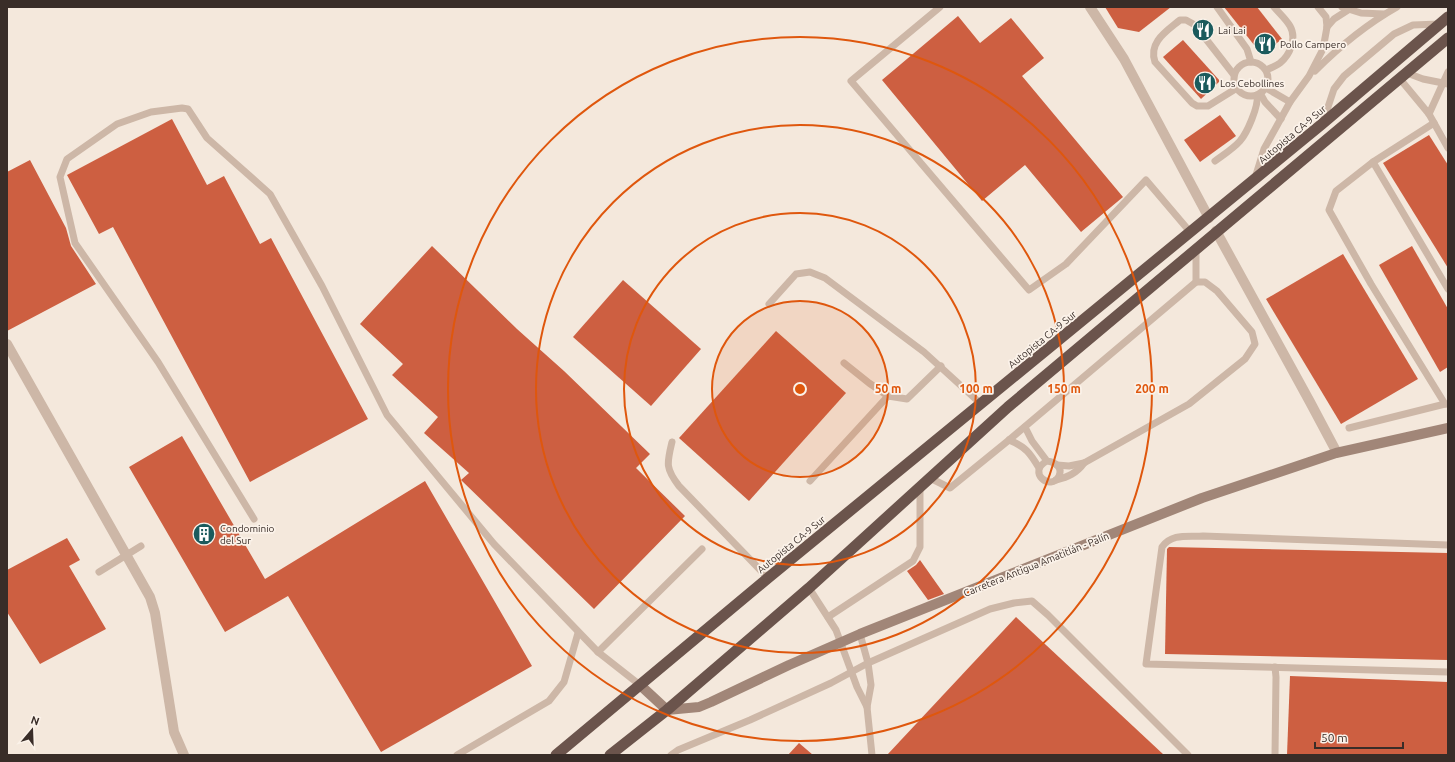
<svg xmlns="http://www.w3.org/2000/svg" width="1455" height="762" font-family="Ubuntu,sans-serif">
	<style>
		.building { fill: #cd5f41 }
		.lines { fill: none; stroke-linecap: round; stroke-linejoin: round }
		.service { stroke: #cdb7a7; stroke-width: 7 }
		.minor { stroke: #cdb7a7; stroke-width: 10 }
		.secondary { stroke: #a18678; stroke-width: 10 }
		.trunk { stroke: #6b544c; stroke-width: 11 }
		.ring { fill: none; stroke: #df570d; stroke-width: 2 }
		.labels { text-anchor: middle; stroke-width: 3.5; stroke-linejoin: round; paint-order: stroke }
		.poi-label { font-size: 10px; fill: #392d28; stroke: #fbf2e9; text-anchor: start }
		.street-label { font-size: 10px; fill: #392d28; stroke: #fbf2e9 }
		.centre { fill: #df570d; stroke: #fbf2e9; stroke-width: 2 }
		.ring-label { font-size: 12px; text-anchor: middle; font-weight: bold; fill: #df570d; stroke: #fbf2e9; stroke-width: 3.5; stroke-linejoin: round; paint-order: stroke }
	</style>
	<rect width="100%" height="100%" fill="#f4e8dc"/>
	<g class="building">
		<polygon points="1105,7 1171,7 1139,32 1118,28"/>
		<polygon points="1224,7 1257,7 1282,39 1262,55"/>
		<polygon points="958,16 980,43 1011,18 1044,58 1022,76 1123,197 1081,232 1025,165 982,201 882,80"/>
		<polygon points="1183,40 1220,81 1201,99 1163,57"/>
		<polygon points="1220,115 1236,136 1200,162 1184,140"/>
		<polygon points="172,119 207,185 224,176 260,244 271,238 368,419 250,482 113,227 99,234 67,175"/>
		<polygon points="1429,135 1448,165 1448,268 1383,163"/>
		<polygon points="30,160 66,228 71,246 96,284 7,331 7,172"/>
		<polygon points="432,246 517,329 564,371 650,454 636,468 685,516 594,609 461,480 469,473 424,433 438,417 392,375 403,364 360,324"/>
		<polygon points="1412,246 1448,309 1448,367 1440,372 1379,265"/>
		<polygon points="1343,254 1418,379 1341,424 1266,299"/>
		<polygon points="623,280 701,349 651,406 573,337"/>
		<polygon points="776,331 846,393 749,501 679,438"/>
		<polygon points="182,436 265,579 425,481 532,666 381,752 288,596 225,632 129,467"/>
		<polygon points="67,538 80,560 69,566 106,629 40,664 7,612 7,570"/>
		<polygon points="1169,547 1448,553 1448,660 1165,654 1167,549"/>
		<polygon points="920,560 944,594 928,600 907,571 916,565"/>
		<polygon points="1016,617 1164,755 887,755"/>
		<polygon points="1290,676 1448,682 1448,755 1287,755"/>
		<polygon points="799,743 813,755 788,755"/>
	</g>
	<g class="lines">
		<g class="service">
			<polyline points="940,7 851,81 1029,290 1066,264 1146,180 1191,233"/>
			<polyline points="1217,7 1247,49 1251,62"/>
			<polyline points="1342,7 1361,13 1384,14"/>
			<polyline points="1327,27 1334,19 1348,10"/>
			<circle cx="1251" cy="79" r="17"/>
			<path d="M1266 70C1271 68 1276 66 1280 63 1290 55 1297 38 1290 26 1286 19 1279 13 1274 7"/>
			<path d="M1315 71C1340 46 1367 24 1397 7"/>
			<polyline points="1407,73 1423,79 1448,84"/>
			<path d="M1234 75 1195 25 1186 20H1180C1167 31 1148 42 1155 62L1192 103 1197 106H1208L1237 88"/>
			<polyline points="1400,79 1429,114 1448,148"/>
			<polyline points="1266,88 1290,102"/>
			<polyline points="1260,93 1265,102 1281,119"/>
			<polyline points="1429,114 1448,72"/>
			<polyline points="1323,122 1334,89 1344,76 1394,34 1413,25 1439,24"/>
			<polyline points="1434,123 1373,162 1336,191 1329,210 1371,284 1445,404 1448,404"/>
			<path d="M1215 161C1223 155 1233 149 1240 141 1247 133 1259 106 1257 95"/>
			<polyline points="1373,162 1448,289"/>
			<polyline points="1255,178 1264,149 1290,102 1309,76 1323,49 1327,27 1326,17 1318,7"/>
			<polyline points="769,304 796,274 810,272 825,278 924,352 981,404"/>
			<polyline points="844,363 869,383 888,396 907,399 941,366"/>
			<path d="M1025 427 1032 441 1047 461C1055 462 1063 467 1059 476 1051 492 1026 472 1047 461"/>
			<polyline points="1349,428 1445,404"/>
			<path d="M1009 440C1026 447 1030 453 1039 468"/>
			<path d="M672 442C667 463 665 468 679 486L768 578"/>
			<polyline points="1057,465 1069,466 1084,463 1189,404 1245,359 1255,344 1252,332 1217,291 1205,282 1196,282"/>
			<polyline points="930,478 950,488 1009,440 1196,282 1196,249"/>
			<path d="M1056 480C1068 477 1077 473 1084 463"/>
			<polyline points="810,481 888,396"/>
			<polyline points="254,519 158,362 75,243 60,177 67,159 117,124 151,112 182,108 188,109 207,138 270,194 322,286 387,415 494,544 598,652 640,685"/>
			<path d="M1448 545 1203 536C1188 537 1172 533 1162 547L1146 664 1448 672"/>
			<polyline points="99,572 141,546"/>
			<polyline points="809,588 836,630 857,687 867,707"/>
			<polyline points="828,617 913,561 920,547 920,487"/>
			<polyline points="860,634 868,663 871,685 867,707 872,755"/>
			<polyline points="598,652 702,549"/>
			<polyline points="457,755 549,701 564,682 578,633"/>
			<polyline points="671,755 678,750 750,720 831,683 868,663 990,609 1014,603 1032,601 1048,615 1188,755"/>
			<polyline points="1275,755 1276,677 1275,667"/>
		</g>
		<g class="minor">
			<polyline points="1090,7 1124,59 1209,218"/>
			<polyline points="1216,231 1310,402 1335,449 1336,453"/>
			<polyline points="7,344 150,597 155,613 174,732 184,755"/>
		</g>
		<polyline class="secondary" points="640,685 667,710 699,707 711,702 789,665 860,634 1202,498 1336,453 1448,428"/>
		<g class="trunk">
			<polyline points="556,755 768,578 1322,124 1448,17"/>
			<polyline points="610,755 667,710 809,588 1008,407 1448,38"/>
		</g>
	</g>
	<circle cx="800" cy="389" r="88" fill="#df570d" fill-opacity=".12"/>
	<g class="ring">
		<circle cx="800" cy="389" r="88"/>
		<circle cx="800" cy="389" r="176"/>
		<circle cx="800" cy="389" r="264"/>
		<circle cx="800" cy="389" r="352"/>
	</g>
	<defs>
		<g id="restaurant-disc" transform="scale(1.15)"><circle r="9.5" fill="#1b5b5d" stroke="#fbf2e9"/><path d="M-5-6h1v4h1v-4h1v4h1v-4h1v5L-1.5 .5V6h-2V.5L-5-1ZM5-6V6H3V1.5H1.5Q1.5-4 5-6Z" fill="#fff"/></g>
		<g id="building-disc" transform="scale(1.15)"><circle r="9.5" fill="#1b5b5d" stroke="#fbf2e9"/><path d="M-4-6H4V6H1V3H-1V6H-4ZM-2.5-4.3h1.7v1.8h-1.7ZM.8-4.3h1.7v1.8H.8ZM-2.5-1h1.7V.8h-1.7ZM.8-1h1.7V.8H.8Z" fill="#fff"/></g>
	</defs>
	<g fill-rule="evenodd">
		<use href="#restaurant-disc" x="1203" y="30"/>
		<use href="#restaurant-disc" x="1265" y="44"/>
		<use href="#restaurant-disc" x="1205" y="83"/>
		<use href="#building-disc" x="204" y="534"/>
	</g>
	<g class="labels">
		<g class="poi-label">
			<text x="1218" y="34">Lai Lai</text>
			<text x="1280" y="48">Pollo Campero</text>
			<text x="1220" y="87">Los Cebollines</text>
			<text x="220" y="532">Condominio<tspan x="220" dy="12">del Sur</tspan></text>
		</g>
		<g class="street-label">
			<text transform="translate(1292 134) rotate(-40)" y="4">Autopista CA-9 Sur</text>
			<text transform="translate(1042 339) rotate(-39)" y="4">Autopista CA-9 Sur</text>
			<text transform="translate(791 544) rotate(-39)" y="4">Autopista CA-9 Sur</text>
			<text transform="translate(1036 564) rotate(-22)" y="4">Carretera Antigua Amatitlán - Palín</text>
		</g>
	</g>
	<circle cx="800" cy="389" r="6" class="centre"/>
	<g class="ring-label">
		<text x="888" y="393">50 m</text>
		<text x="976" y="393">100 m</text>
		<text x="1064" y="393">150 m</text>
		<text x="1152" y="393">200 m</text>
	</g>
	<rect width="1455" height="762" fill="none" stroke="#392d28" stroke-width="16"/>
	<g transform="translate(32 730) rotate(19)" stroke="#fbf2e9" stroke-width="3" paint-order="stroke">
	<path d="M0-3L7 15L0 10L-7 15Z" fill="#392d28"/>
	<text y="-6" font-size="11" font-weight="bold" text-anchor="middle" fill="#392d28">N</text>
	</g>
	<path d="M1315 742v6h88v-6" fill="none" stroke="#392d28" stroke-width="2"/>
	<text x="1321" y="742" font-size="12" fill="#392d28" stroke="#fbf2e9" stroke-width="3" paint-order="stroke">50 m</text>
</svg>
